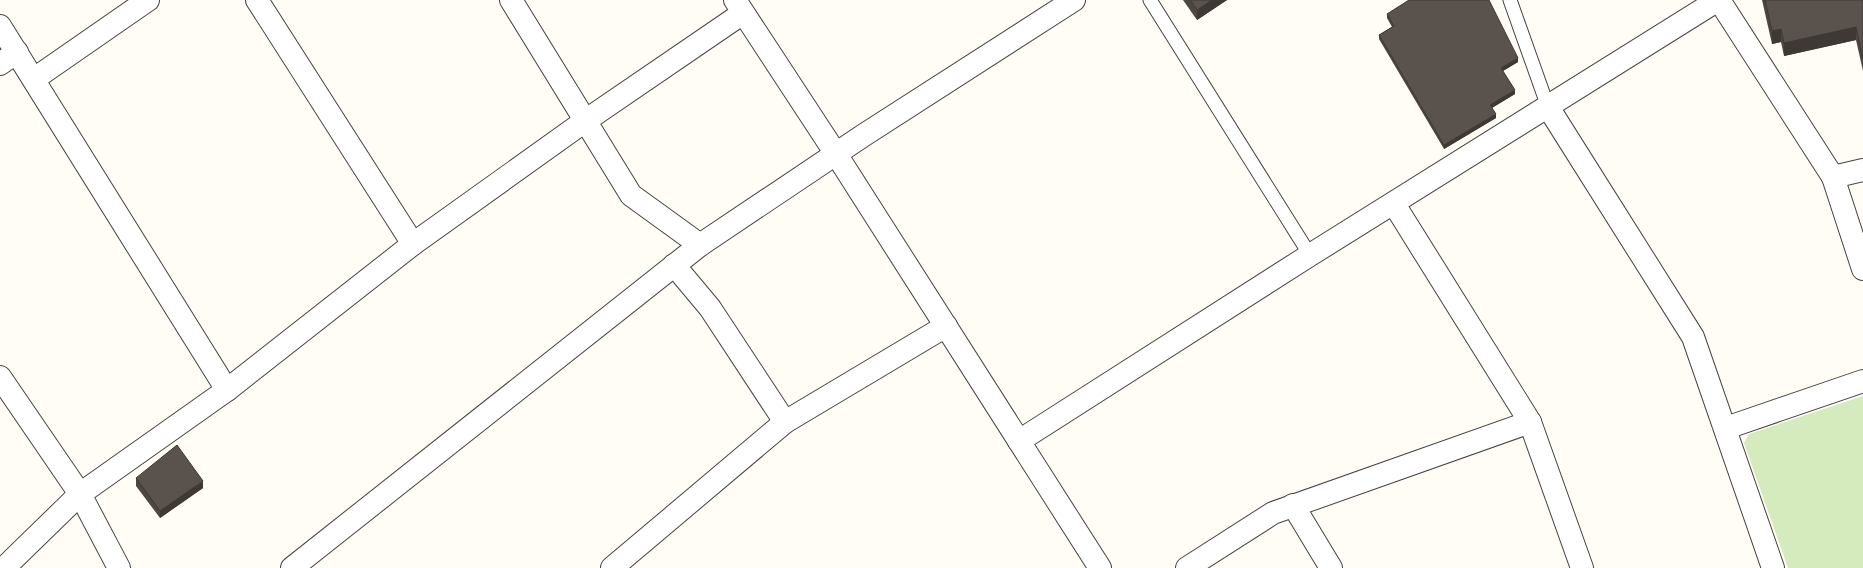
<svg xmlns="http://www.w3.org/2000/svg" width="1863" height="568" font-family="'Times New Roman',serif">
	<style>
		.green { fill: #d5ebbd }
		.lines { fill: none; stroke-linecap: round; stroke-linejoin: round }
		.service-casing { stroke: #444; stroke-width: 15 }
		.minor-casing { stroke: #444; stroke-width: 24 }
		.tertiary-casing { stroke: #444; stroke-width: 24 }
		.service { stroke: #fff; stroke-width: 13 }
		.minor { stroke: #fff; stroke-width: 22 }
		.tertiary { stroke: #fff; stroke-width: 22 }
		.wall { fill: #4d4742 }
		.shaded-wall { fill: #3f3936 }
		.building { fill: #5a524d; stroke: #3f3936 }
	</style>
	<rect width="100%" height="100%" fill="#fffdf5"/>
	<polygon class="green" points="1863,396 1863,568 1788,568 1744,443 1749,434"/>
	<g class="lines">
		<g class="service-casing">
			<g id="service">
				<polyline points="1150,0 1310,255"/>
				<polyline points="1510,0 1548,107"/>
			</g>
		</g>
		<g class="minor-casing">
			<g id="minor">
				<polyline points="257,0 413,244"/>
				<polyline points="511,0 631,195 700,245"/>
				<polyline points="735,0 836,154 1100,568"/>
				<polyline points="1719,0 1833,177 1863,269"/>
				<polyline points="0,26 227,390"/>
				<polyline points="0,64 17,52"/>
				<polyline points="34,79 148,0"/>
				<polyline points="1548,107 1693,337 1773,568"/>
				<polyline points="1833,177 1863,170"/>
				<polyline points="1394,204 1530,422 1582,568"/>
				<polyline points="674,265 710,308 785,422"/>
				<polyline points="0,377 80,494 119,568"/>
				<polyline points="1726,428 1863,381"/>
				<polyline points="1019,441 1310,255 1718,0"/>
				<polyline points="1293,505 1331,568"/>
				<polyline points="4,568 80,494 227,390 413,244 585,121 743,13"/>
				<polyline points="612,568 785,422 946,326"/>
				<polyline points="1187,568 1273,513 1530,422"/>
			</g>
		</g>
		<g class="tertiary-casing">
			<polyline id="tertiary" points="292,568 700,245 864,135 1074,0"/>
		</g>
		<use href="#service" class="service"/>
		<use href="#minor" class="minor"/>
		<use href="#tertiary" class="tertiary"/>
	</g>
	<g class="wall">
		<polygon points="1183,0 1227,0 1197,20"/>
		<polygon points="1762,0 1863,0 1863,71 1856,40 1784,56 1781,42 1772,44"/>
		<polygon points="1387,14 1518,62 1503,71 1515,94 1492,108 1496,118 1444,149 1379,39 1379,35 1392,27 1387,18"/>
		<polygon points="136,478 203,488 160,518 136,486"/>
	</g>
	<g class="shaded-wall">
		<polygon points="1212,0 1227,0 1197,20 1197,10"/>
		<polygon points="1856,27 1856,40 1784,56 1784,43"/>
		<polygon points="1781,29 1781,42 1772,44 1772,31"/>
		<polygon points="1518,58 1518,62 1501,72 1501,68"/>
		<polygon points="1515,90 1515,94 1490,109 1490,105"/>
		<polygon points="1496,114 1496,118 1444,149 1444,145"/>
		<polygon points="203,481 203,488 160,518 160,511"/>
	</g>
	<g class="building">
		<polygon points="1190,0 1212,0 1197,10"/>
		<polygon points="1409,0 1489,0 1518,58 1501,68 1515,90 1490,105 1496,114 1444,145 1379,35 1394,26 1387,14"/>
		<polygon points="1765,0 1863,0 1863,59 1856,27 1784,43 1781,29 1772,31"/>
		<polygon points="177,445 203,481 160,511 136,478"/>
	</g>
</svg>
